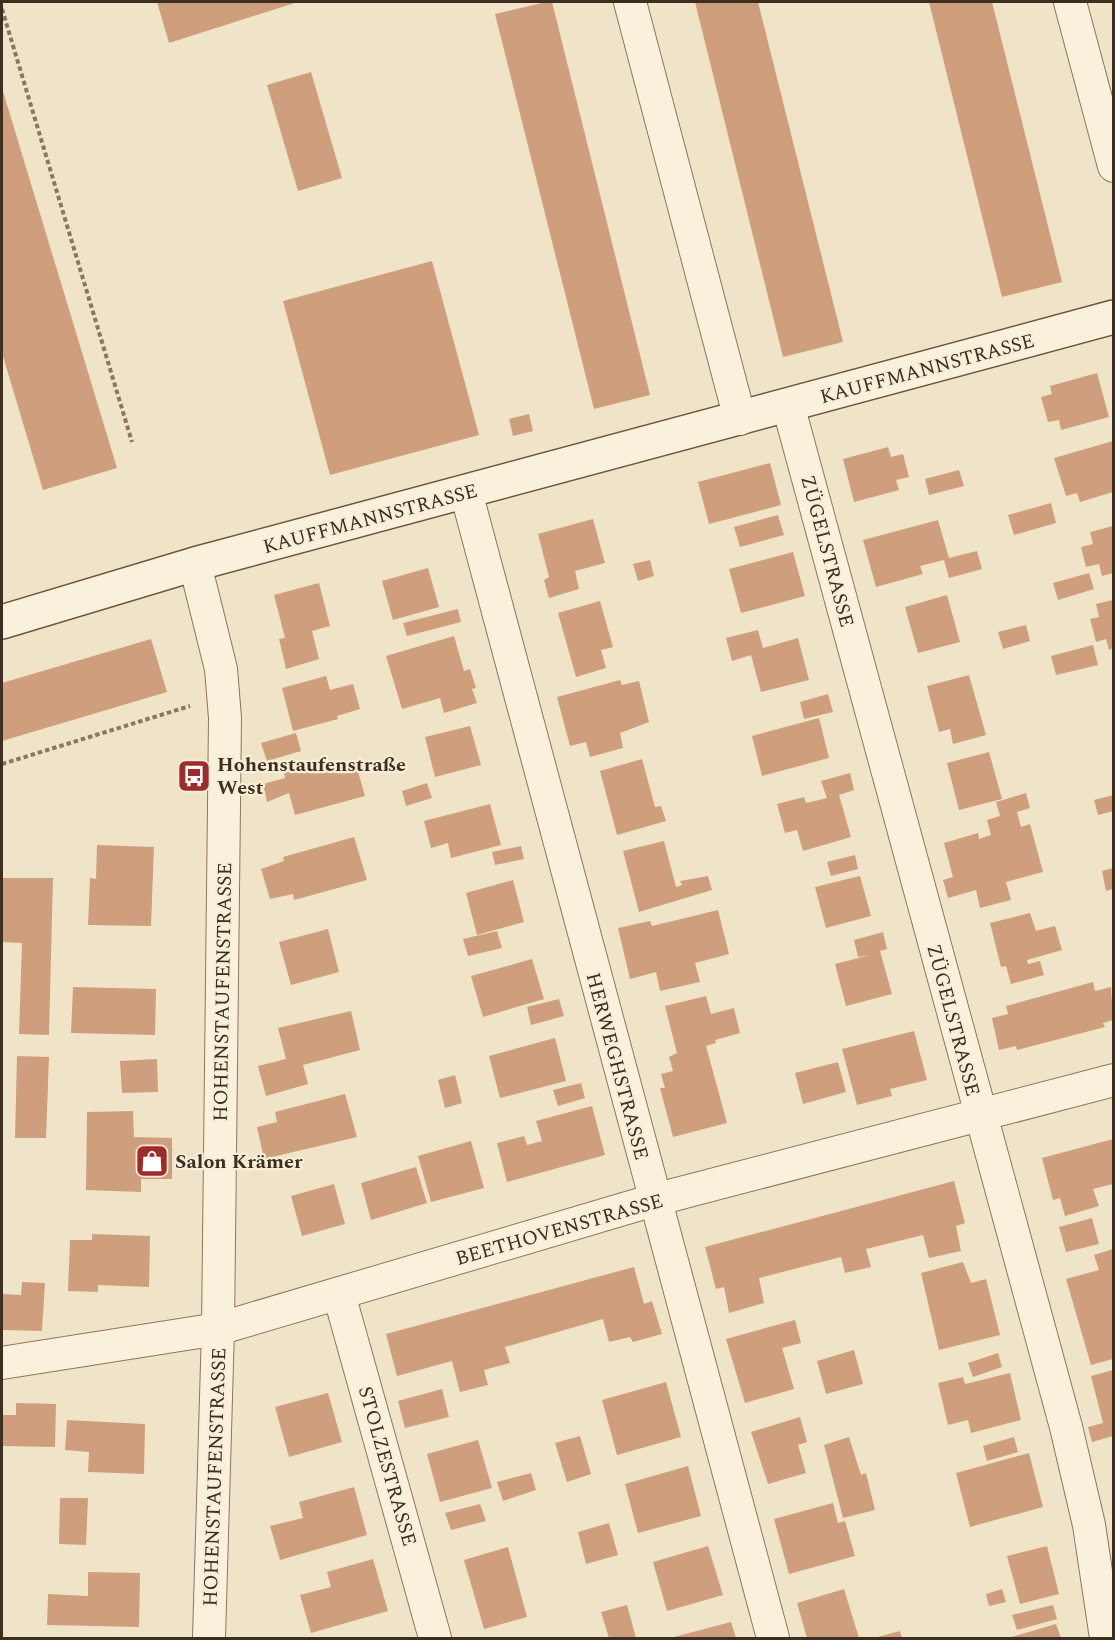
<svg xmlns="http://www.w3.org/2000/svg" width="1115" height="1640" font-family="Spectral,serif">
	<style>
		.building { fill: #cf9f7d }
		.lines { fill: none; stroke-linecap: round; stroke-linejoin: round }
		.street-casing { stroke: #8d765c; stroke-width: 34 }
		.secondary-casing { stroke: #6f573f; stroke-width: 36 }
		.path { stroke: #8d765c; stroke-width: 4; stroke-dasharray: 4.5 3; stroke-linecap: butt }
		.street { stroke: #faf1dc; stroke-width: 32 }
		.secondary { stroke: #faf1dc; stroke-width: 33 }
		.labels { text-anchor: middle; stroke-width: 4.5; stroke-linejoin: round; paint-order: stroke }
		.street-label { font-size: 20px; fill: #3d2e20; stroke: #f7eed8 }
		.poi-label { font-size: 20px; font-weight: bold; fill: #3d2e20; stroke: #f7eed8; text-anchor: start }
	</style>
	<rect width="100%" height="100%" fill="#f0e4c8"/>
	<g class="building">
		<polygon points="157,2 298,2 169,43"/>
		<polygon points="546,2 552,2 650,395 594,409 495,14"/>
		<polygon points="695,2 758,2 843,342 783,357"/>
		<polygon points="929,2 992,2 1062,282 1002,297"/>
		<polygon points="311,72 342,178 298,191 267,85"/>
		<polygon points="2,88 117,468 43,490 2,353"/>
		<polygon points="432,261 479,435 330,475 283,301"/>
		<polygon points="1097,373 1109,417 1061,430 1059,420 1048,422 1041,397 1052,394 1050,386"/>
		<polygon points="529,414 533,431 513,436 509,419"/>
		<polygon points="1113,441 1113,492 1080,502 1077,493 1066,496 1054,458"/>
		<polygon points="888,447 891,457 903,454 909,477 896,480 899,490 854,502 843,459"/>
		<polygon points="770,463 781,505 709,524 698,482"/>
		<polygon points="959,470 964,486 929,495 925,479"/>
		<polygon points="1051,503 1056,523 1014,535 1008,515"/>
		<polygon points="778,515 784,535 740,547 734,527"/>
		<polygon points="593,519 605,563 575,571 579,589 549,598 544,580 549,577 538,534"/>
		<polygon points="938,520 949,558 977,551 982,569 949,578 944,560 920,566 923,574 876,587 863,540"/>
		<polygon points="1113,526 1113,573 1102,576 1099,564 1086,567 1081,547 1093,544 1090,532"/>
		<polygon points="793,552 805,596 741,613 729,569"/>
		<polygon points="650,560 654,576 638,581 633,564"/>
		<polygon points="428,568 439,607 393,620 382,581"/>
		<polygon points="1089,573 1094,589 1058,600 1053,583"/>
		<polygon points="319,583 330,626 312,631 319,659 286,669 279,639 285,638 274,595"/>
		<polygon points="947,595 960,642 918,653 905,607"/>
		<polygon points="1113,600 1113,648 1109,650 1106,639 1096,642 1090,619 1099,617 1096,604"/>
		<polygon points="600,601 613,647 601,650 606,668 576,677 558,613"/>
		<polygon points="458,609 461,622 407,636 403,623"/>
		<polygon points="1026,625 1030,641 1003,649 998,632"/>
		<polygon points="758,630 763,648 798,638 809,680 761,692 751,655 732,661 726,638"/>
		<polygon points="454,636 464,671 470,669 476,688 472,689 477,703 444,713 440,698 402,709 386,656"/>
		<polygon points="151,639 167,692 2,741 2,683"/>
		<polygon points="1093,645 1098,665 1056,675 1051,656"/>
		<polygon points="969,675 986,735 953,744 950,729 939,732 927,686"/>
		<polygon points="326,676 330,690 353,684 360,709 337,716 338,719 293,731 282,688"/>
		<polygon points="620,680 622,685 639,681 649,722 620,733 623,748 590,757 586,742 570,746 557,697"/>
		<polygon points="828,694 833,712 804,719 800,702"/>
		<polygon points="819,718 829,758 762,776 752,736"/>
		<polygon points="470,726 481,765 435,777 425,737"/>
		<polygon points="296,733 301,751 267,761 261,743"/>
		<polygon points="989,752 1002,799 959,810 947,763"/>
		<polygon points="642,759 655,807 661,806 666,821 617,835 600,771"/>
		<polygon points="330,760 332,768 355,761 365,796 295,815 289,793 267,802 263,784 285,778 284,773"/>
		<polygon points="850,773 854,790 839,795 851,837 803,851 797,830 785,833 777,804 804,797 806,803 827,798 821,781"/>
		<polygon points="427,783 432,798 406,806 402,791"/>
		<polygon points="1026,793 1030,808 1017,812 1021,827 1030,824 1043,872 1006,882 1011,900 980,908 976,890 948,898 943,880 953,877 944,843 978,833 979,839 991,835 987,820 1000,816 996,802"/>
		<polygon points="1113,795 1113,811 1098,815 1094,800"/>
		<polygon points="490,804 501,845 451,858 448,843 431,848 424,821"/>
		<polygon points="354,837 367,880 294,900 293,894 270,899 261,869 284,861 283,857"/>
		<polygon points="664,841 676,887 682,885 680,881 708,876 712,890 639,912 623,851"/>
		<polygon points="97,845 154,847 151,926 88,925 90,878 96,879"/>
		<polygon points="521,846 524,859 495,865 492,852"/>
		<polygon points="855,855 858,869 831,876 827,862"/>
		<polygon points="1113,868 1113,889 1106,891 1102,871"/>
		<polygon points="860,876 871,916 826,928 815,887"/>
		<polygon points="2,878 53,878 49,1035 19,1034 22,943 2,942"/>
		<polygon points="513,880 524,922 477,935 466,893"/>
		<polygon points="718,910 729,954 695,963 700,982 660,991 656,972 630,979 618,928 650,921 652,926"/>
		<polygon points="1030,913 1036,931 1055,926 1062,950 1027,960 1028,964 1040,961 1044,975 1011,984 1006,966 1001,967 990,923"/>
		<polygon points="328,929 339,972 291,985 279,942"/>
		<polygon points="497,931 502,948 468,956 463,939"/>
		<polygon points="883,932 887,949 880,951 892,994 846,1006 835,964 870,955 858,957 854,940"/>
		<polygon points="532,959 544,999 483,1017 471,976"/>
		<polygon points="1093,982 1095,991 1111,987 1113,1020 1103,1023 1105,1027 1017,1050 1016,1046 999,1050 992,1018 1008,1014 1006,1006"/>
		<polygon points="73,987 156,989 155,1035 71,1033"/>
		<polygon points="706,996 711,1014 734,1008 740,1033 715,1040 716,1043 706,1046 727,1123 673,1137 660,1088 665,1088 661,1074 673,1071 669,1057 677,1053 665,1006"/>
		<polygon points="559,999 564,1016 531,1025 527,1007"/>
		<polygon points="351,1011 360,1050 303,1065 308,1084 266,1096 258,1066 286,1059 278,1028"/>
		<polygon points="914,1031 927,1080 890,1089 892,1096 857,1105 842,1049"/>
		<polygon points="555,1038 566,1081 500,1098 489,1056"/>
		<polygon points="17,1056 49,1057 46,1138 15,1138"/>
		<polygon points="157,1059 158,1092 122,1093 120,1061"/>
		<polygon points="838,1062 846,1092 803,1104 795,1073"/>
		<polygon points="455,1075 462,1103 445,1108 438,1080"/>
		<polygon points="581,1083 585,1098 558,1106 553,1090"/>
		<polygon points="345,1094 357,1137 264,1159 257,1127 277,1122 275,1112"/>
		<polygon points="592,1106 605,1155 507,1182 497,1143 524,1136 527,1145 542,1141 536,1121"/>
		<polygon points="133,1111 134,1137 172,1138 172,1179 141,1179 141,1192 86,1190 87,1112"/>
		<polygon points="1113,1139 1113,1184 1093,1189 1099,1206 1065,1216 1060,1198 1053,1200 1042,1158"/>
		<polygon points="471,1141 484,1188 431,1202 418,1156"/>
		<polygon points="416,1167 427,1203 371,1220 361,1183"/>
		<polygon points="954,1181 965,1223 956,1226 961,1251 929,1258 923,1235 866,1249 871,1267 845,1273 841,1257 759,1278 764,1303 729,1313 724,1287 716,1289 705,1247"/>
		<polygon points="334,1184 345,1224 302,1236 291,1196"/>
		<polygon points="1092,1218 1099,1244 1066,1252 1059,1227"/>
		<polygon points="92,1234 150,1236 149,1287 98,1285 98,1292 68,1291 70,1240 92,1240"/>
		<polygon points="1113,1249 1113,1359 1091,1365 1066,1279 1099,1270 1094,1255"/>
		<polygon points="963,1262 971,1283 986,1279 1000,1335 939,1350 921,1273"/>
		<polygon points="634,1267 644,1304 652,1301 662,1334 633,1342 630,1337 609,1342 603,1319 505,1347 510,1363 484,1370 488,1385 460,1392 452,1361 397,1376 386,1334"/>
		<polygon points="22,1282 45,1283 42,1331 2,1330 2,1294 21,1295"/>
		<polygon points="795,1320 801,1343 782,1348 794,1389 745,1403 726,1339"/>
		<polygon points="854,1350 863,1384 826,1394 817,1361"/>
		<polygon points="998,1353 1002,1367 973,1377 968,1363"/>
		<polygon points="1113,1370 1113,1436 1092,1442 1088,1427 1103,1423 1091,1376"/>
		<polygon points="1010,1373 1021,1420 971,1433 968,1420 948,1425 938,1383 963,1377 965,1384"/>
		<polygon points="666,1382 681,1437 617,1455 602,1400"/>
		<polygon points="442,1389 449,1417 405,1428 398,1401"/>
		<polygon points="328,1393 342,1442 289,1457 275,1407"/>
		<polygon points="16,1403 56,1404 55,1447 2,1446 2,1415 16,1415"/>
		<polygon points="800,1417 807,1442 798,1445 806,1473 768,1484 751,1432"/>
		<polygon points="67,1420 145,1424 144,1474 88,1472 89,1452 65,1450"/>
		<polygon points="580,1436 591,1474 567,1482 555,1443"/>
		<polygon points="849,1437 861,1475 866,1473 875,1510 843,1518 824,1445"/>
		<polygon points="1014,1437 1018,1452 987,1461 983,1446"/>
		<polygon points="478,1440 492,1488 440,1502 427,1454"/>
		<polygon points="1029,1453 1043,1507 970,1527 956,1473"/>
		<polygon points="688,1466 701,1516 638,1533 625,1484"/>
		<polygon points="531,1473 536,1490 503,1501 497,1482"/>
		<polygon points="354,1487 367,1535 280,1560 270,1526 303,1518 299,1502"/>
		<polygon points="60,1498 88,1498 86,1545 59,1544"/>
		<polygon points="833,1503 838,1523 845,1521 855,1556 789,1574 774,1519"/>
		<polygon points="480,1504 486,1521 451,1530 445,1513"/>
		<polygon points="609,1523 618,1555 586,1564 578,1532"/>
		<polygon points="708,1546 723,1595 667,1611 653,1562"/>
		<polygon points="1047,1546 1059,1594 1020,1604 1007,1556"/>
		<polygon points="508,1547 527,1617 484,1629 464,1560"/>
		<polygon points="373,1559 388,1611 311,1633 300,1595 331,1587 327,1572"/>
		<polygon points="88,1572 140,1573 139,1627 47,1625 48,1594 88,1596"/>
		<polygon points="844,1589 859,1638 807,1638 797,1603"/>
		<polygon points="1002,1589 1006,1602 989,1606 986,1594"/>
		<polygon points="627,1605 636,1638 609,1638 601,1612"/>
		<polygon points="1053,1605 1057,1619 1017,1630 1012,1615"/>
		<polygon points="731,1622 736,1638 670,1638"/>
		<polygon points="1056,1624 1061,1638 1008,1638"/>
		<polygon points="900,1631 902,1638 874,1638"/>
	</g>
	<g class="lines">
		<g class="street-casing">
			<g id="street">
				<polyline points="630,2 740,419"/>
				<polyline points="1070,2 1114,166"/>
				<polyline points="788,405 1066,1427 1089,1525 1106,1638"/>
				<polyline points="466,492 773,1638"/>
				<polyline points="195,564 221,669 225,718 218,1329 209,1638"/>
				<polyline points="339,1294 435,1638"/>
				<polyline points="2,1363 218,1329 654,1200 1114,1080"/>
			</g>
		</g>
		<g class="secondary-casing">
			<polyline id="secondary" points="2,622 195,564 1114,317"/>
		</g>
		<g class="path">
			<polyline points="2,9 132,442"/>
			<polyline points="2,764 190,706"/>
		</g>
		<use href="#street" class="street"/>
		<use href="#secondary" class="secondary"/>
	</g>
	<defs>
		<g id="bus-square" transform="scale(1.725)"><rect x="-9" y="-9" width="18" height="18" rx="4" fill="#9e2a2b" stroke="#f7eed8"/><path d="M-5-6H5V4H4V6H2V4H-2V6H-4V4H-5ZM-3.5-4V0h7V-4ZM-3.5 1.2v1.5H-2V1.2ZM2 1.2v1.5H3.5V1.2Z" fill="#fff"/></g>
		<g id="shop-square" transform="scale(1.725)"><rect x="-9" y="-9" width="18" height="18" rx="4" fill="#9e2a2b" stroke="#f7eed8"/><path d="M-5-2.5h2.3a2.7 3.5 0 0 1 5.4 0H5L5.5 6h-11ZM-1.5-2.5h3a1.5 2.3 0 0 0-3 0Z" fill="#fff"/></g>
	</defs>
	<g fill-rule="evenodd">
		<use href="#bus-square" x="194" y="776"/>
		<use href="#shop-square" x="152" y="1161"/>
	</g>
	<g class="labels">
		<g class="street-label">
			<text transform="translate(927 368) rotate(-15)" y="7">KAUFFMANNSTRASSE</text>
			<text transform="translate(370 518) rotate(-15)" y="7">KAUFFMANNSTRASSE</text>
			<text transform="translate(828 551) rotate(75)" y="7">ZÜGELSTRASSE</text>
			<text transform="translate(222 992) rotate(-89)" y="7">HOHENSTAUFENSTRASSE</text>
			<text transform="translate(954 1020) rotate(75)" y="7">ZÜGELSTRASSE</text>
			<text transform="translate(618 1066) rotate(75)" y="7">HERWEGHSTRASSE</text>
			<text transform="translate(559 1229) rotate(-16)" y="7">BEETHOVENSTRASSE</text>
			<text transform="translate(388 1466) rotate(74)" y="7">STOLZESTRASSE</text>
			<text transform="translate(214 1477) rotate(-88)" y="7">HOHENSTAUFENSTRASSE</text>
		</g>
		<g class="poi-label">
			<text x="217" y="771">Hohenstaufenstraße<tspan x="217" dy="23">West</tspan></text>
			<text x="175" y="1168">Salon Krämer</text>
		</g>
	</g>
	<rect width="1115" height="1640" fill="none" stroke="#3d2e20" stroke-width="6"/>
</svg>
